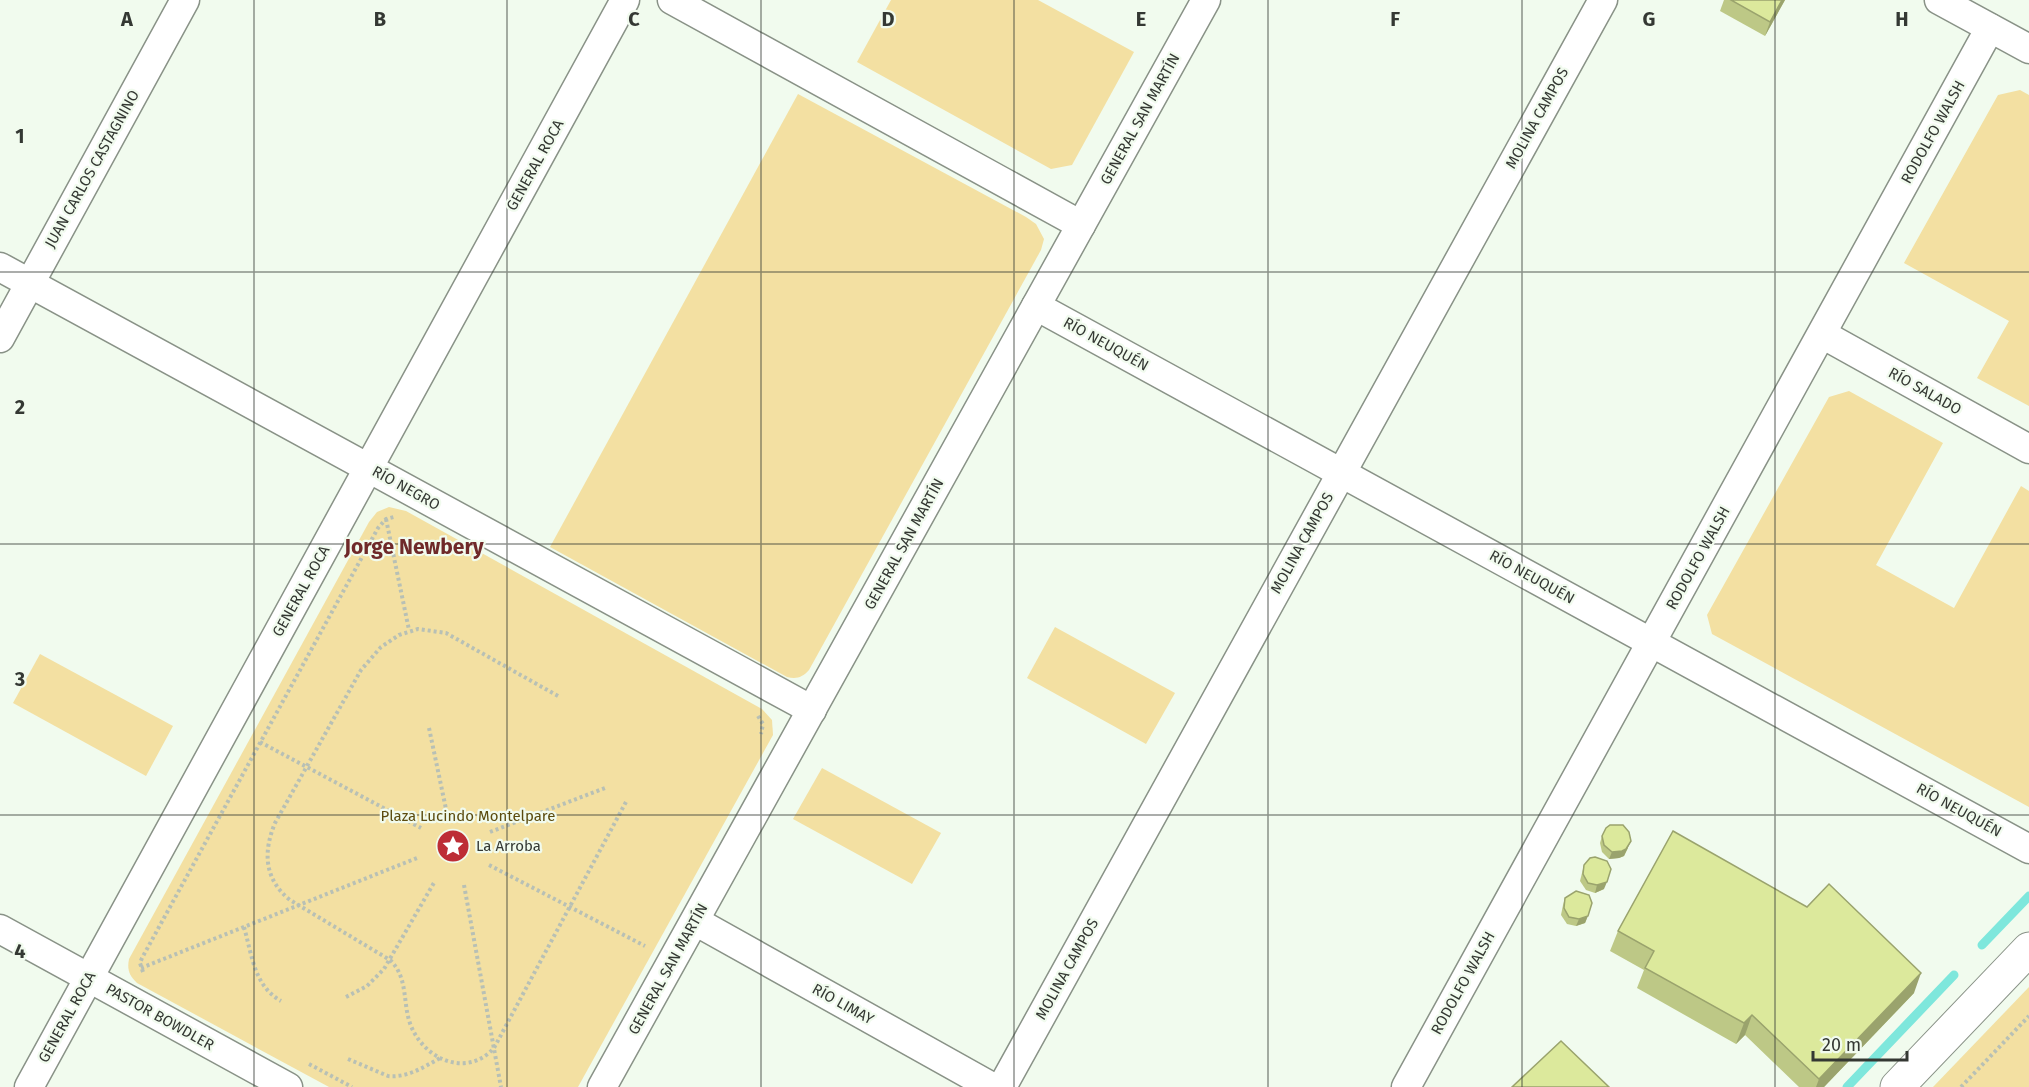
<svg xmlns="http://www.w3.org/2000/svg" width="2029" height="1087" font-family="'Fira Sans',sans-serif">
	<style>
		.green { fill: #f3e0a2 }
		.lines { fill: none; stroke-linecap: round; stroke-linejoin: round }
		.stream { stroke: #7ee7dc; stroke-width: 9 }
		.street-casing { stroke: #899287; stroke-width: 31 }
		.secondary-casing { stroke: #899287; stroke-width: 35 }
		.path { stroke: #b8c0b5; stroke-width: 4; stroke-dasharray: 3 3; stroke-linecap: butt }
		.street { stroke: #fff; stroke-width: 28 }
		.secondary { stroke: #fff; stroke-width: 33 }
		.wall { fill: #bdc886 }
		.shaded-wall { fill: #9aa36d }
		.building { fill: #dce99c; stroke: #9aa36d; stroke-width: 1.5 }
		.grid { fill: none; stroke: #343833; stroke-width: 1.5; stroke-opacity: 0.55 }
		.labels { text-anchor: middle; stroke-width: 4.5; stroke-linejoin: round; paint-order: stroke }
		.street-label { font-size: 15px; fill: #343833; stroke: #f1fbee }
		.park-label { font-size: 15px; fill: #5b4b0e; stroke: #f1fbee }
		.poi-label { font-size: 15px; fill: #343833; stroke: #f1fbee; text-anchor: start }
		.district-label { font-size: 21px; font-weight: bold; fill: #6f2929; stroke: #f1fbee }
		.grid-label { font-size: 20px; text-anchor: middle; font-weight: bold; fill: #343833; stroke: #f1fbee; stroke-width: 4.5; stroke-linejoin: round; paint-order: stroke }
	</style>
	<rect width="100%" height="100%" fill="#f1fbee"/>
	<g class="green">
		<polygon points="891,0 1038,0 1134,52 1072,165 1051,169 857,62"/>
		<polygon points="2020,90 2029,95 2029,406 1977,378 2009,321 1904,263 1998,95"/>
		<path d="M798 94 1026 217 1036 224 1044 239 1041 250 809 670C802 678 796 679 787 677L550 547Z"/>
		<polygon points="1849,391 1943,443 1876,565 1954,608 2021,486 2029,491 2029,807 1712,634 1707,615 1829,397"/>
		<path d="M389 507 406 511 762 709 772 720 773 735 578 1087H329L137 983C129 976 127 969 129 959L369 522 377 512Z"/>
		<polygon points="1055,627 1175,693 1146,744 1027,678"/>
		<polygon points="40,654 173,726 146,776 13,703"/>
		<polygon points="822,768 941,833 912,884 793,819"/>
		<polygon points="2029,987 2029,1087 1933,1087"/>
	</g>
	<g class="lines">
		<g class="stream">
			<polyline points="1982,945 2029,896"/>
			<polyline points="1847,1087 1954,975"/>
		</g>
		<g class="street-casing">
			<g id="street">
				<polyline points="672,0 1081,225"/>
				<polyline points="1939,0 2029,49"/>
				<polyline points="0,267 812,710"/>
				<polyline points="1036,306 2029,849"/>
				<polyline points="1822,334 2029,449"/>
				<polyline points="0,338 185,0"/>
				<polyline points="695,921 992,1087"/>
				<polyline points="0,929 288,1087"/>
				<polyline points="29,1087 625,0"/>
				<polyline points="602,1087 1206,0"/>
				<polyline points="1002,1087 1603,0"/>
				<polyline points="1406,1087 1990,28"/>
			</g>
		</g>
		<g class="secondary-casing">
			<polyline id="secondary" points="1897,1087 2029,949"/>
		</g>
		<g class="path">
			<polyline points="386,519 409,630"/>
			<path d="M558 696 446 633 418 629 399 635 381 647 361 670 275 823C263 852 264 879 290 900L390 960C409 978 402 1004 411 1026 425 1060 467 1078 494 1048L627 800"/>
			<polyline points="758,716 763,724 761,734"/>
			<polyline points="429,728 446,809"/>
			<polyline points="260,742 421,828"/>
			<polyline points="490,832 605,788"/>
			<polyline points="489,865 645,946"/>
			<polyline points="464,885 501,1087"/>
			<path d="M244 927C252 955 254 986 281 1001"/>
			<polyline points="141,968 417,858"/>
			<polyline points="143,972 140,963 142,958 378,528 386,519 394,517"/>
			<polyline points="346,997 367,986 384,969 435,881"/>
			<path d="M348 1059 388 1076C407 1078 424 1067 440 1058"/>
			<polyline points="309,1064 352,1087"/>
			<polyline points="1961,1087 2029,1016"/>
		</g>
		<use href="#street" class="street"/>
		<use href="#secondary" class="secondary"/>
	</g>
	<g class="wall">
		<polygon points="1724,0 1785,0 1765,36 1720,11"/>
		<polygon points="1602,836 1628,848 1624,856 1619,858 1609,859 1602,852 1600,843"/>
		<polygon points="1584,865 1604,889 1595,893 1586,890 1580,881"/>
		<polygon points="1565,898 1592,903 1585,923 1576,926 1567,924 1561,915 1563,905"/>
		<polygon points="1618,931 1914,993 1824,1087 1799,1087 1745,1035 1736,1044 1637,988 1644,970 1610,951"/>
	</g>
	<g class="shaded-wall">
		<polygon points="1782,0 1785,0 1765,36 1770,22"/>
		<polygon points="1631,841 1624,856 1619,858 1609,859 1612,852"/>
		<polygon points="1607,882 1604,889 1595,893 1597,885"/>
		<polygon points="1588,916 1585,923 1576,926 1579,919"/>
		<polygon points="1921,973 1914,993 1824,1087 1816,1087 1819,1079"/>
		<polygon points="1752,1015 1745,1035 1736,1044 1744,1023"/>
	</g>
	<g class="building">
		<polygon points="1731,0 1782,0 1770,22"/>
		<polygon points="1610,825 1623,825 1629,832 1631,841 1626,849 1622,851 1612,852 1604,845 1602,836 1606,828"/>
		<polygon points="1673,831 1807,907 1829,884 1921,973 1819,1079 1752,1015 1744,1023 1645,968 1654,951 1618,931"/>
		<polygon points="1595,857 1607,861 1611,869 1607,882 1597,885 1588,883 1583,874 1584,865 1590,858"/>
		<polygon points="1576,891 1589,895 1592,903 1588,916 1579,919 1569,917 1564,908 1565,898"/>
		<polygon points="1561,1041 1609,1087 1512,1087"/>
	</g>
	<path class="grid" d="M254 0V1087M507 0V1087M761 0V1087M1014 0V1087M1268 0V1087M1522 0V1087M1775 0V1087M0 272H2029M0 544H2029M0 815H2029"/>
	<defs>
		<g id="sight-disc" transform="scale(1.725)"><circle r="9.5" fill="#bd2d36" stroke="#f1fbee"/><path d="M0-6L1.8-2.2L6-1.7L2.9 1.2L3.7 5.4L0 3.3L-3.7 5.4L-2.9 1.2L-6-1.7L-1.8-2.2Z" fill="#fff"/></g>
	</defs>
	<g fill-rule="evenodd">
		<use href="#sight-disc" x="453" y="846"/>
	</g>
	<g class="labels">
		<g class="street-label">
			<text transform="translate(1537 118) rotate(-61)" y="5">MOLINA CAMPOS</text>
			<text transform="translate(1140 119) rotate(-61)" y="5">GENERAL SAN MARTÍN</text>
			<text transform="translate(1933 132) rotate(-61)" y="5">RODOLFO WALSH</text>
			<text transform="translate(535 165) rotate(-61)" y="5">GENERAL ROCA</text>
			<text transform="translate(92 169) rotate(-61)" y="5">JUAN CARLOS CASTAGNINO</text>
			<text transform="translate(1106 344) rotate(29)" y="5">RÍO NEUQUÉN</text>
			<text transform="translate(1925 391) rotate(29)" y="5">RÍO SALADO</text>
			<text transform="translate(406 488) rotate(29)" y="5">RÍO NEGRO</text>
			<text transform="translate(1302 543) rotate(-61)" y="5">MOLINA CAMPOS</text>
			<text transform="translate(904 544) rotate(-61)" y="5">GENERAL SAN MARTÍN</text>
			<text transform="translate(1698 558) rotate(-61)" y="5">RODOLFO WALSH</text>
			<text transform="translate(1532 577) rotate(29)" y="5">RÍO NEUQUÉN</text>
			<text transform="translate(301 591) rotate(-61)" y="5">GENERAL ROCA</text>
			<text transform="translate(1959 810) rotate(29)" y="5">RÍO NEUQUÉN</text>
			<text transform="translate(668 969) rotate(-61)" y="5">GENERAL SAN MARTÍN</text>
			<text transform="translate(1067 969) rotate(-61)" y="5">MOLINA CAMPOS</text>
			<text transform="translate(1463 983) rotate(-61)" y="5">RODOLFO WALSH</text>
			<text transform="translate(843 1004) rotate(29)" y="5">RÍO LIMAY</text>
			<text transform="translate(67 1017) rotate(-61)" y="5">GENERAL ROCA</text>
			<text transform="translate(160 1017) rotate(29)" y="5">PASTOR BOWDLER</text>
		</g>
		<g class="park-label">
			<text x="468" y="821">Plaza Lucindo Montelpare</text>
		</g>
		<g class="poi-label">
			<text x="476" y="851">La Arroba</text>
		</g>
		<g class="district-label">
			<text x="414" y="554">Jorge Newbery</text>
		</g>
	</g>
	<g class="grid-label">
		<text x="127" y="26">A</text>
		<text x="380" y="26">B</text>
		<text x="634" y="26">C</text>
		<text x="888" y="26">D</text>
		<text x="1141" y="26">E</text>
		<text x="1395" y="26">F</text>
		<text x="1649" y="26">G</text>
		<text x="1902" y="26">H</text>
		<text x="20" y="143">1</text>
		<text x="20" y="414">2</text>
		<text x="20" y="686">3</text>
		<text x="20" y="958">4</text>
	</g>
	<path d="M1813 1051v9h94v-9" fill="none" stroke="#343833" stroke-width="3"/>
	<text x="1822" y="1051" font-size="18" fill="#343833" stroke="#f1fbee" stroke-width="4.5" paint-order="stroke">20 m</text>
</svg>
